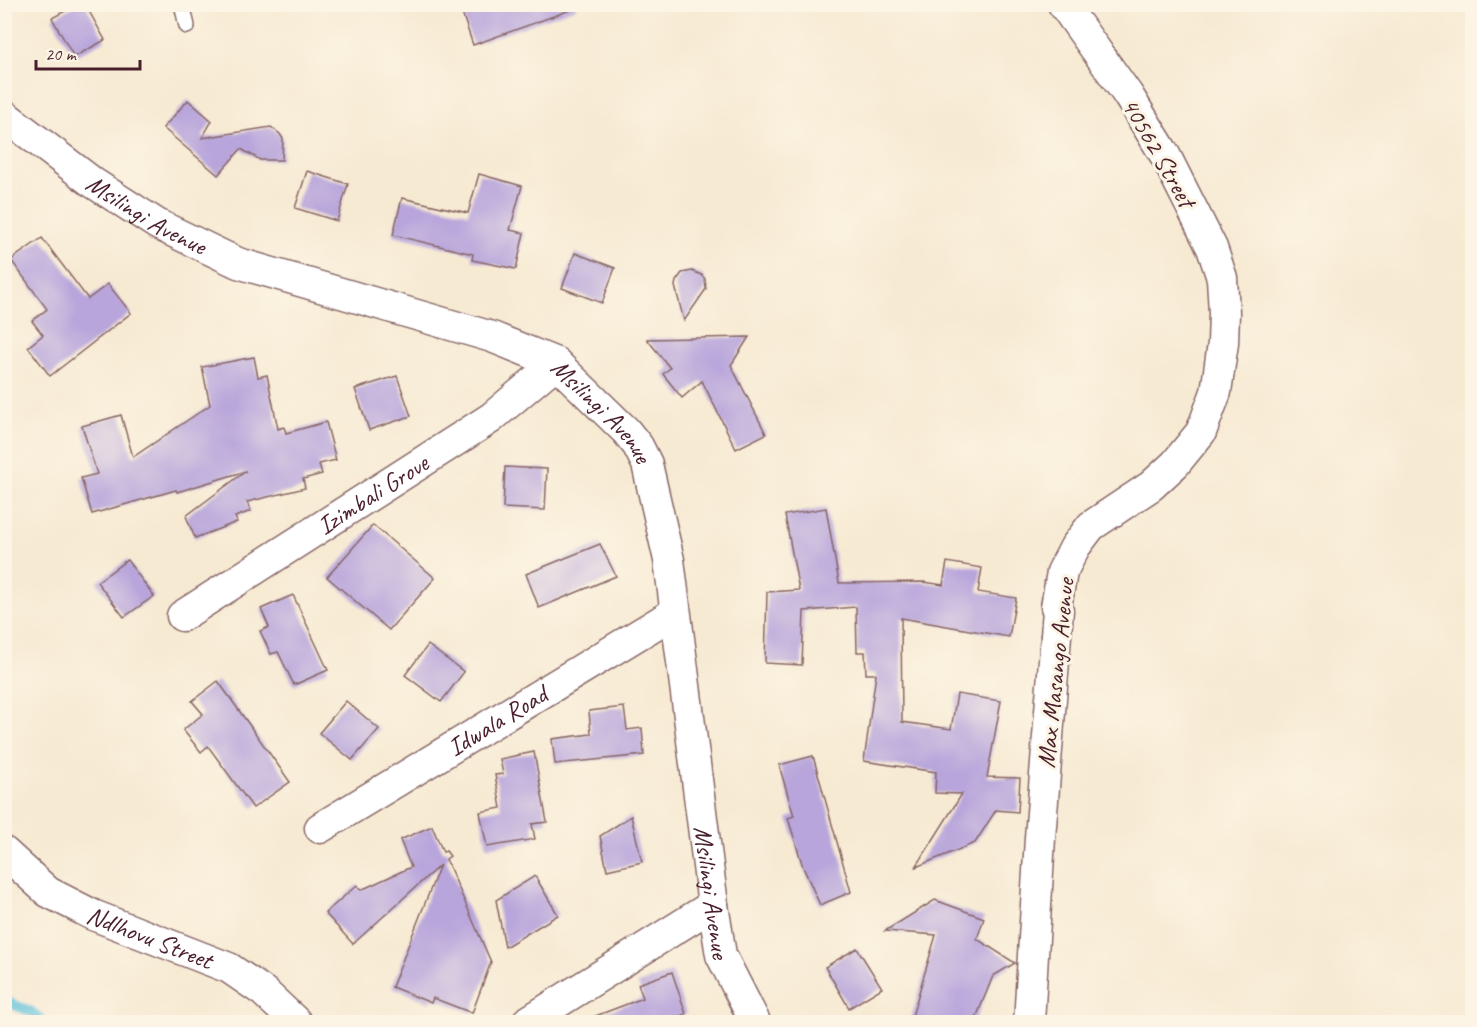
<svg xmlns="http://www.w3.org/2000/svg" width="1477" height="1027" font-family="Caveat,sans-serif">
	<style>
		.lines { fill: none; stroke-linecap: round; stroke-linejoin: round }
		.stream { stroke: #5ec1dc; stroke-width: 10 }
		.building { fill: #b8a5db }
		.service-casing { stroke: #876666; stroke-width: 18 }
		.minor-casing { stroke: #876666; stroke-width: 33 }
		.service { stroke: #fff; stroke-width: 15 }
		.minor { stroke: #fff; stroke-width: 30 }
		.labels { text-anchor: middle; stroke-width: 6; stroke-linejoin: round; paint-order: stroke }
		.street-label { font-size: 26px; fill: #4a1f2b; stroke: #fcf5e5 }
	</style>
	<rect width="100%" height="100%" fill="#fcf5e5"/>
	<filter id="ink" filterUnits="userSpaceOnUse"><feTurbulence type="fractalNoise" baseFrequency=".0167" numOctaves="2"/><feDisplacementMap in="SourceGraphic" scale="12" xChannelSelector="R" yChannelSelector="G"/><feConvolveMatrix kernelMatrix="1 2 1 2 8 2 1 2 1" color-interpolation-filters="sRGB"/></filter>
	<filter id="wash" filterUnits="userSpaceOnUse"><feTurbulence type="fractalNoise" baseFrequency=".008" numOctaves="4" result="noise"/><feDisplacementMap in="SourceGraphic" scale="24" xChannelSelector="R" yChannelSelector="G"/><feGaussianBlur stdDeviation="1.35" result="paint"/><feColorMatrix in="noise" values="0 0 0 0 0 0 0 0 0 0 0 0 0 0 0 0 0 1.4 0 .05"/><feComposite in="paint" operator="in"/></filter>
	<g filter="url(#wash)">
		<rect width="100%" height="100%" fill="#f7ead3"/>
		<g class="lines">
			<polyline class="stream" points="4,1001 30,1011 45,1022"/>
		</g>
		<g id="blocks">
			<g class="building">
				<polygon points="78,4 85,4 105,40 74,57 52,18"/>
				<polygon points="459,4 575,4 576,8 473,45"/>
				<polygon points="188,100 212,121 202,138 271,127 280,134 283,139 282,160 260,160 241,149 218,175 163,128"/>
				<polygon points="307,171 348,184 337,221 295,208"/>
				<polygon points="479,174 522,186 510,230 524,233 516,269 472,260 473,254 393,235 402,198 468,213"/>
				<polygon points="42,238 88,299 108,284 131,313 50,376 28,347 43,335 32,321 47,309 11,260"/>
				<polygon points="575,253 615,268 602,303 562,288"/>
				<polygon points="692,271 702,275 705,279 706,289 684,321 675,286 676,281 682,273"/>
				<polygon points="749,337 731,365 766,434 736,449 702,381 682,398 663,374 670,368 647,339"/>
				<polygon points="254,357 258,377 267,375 278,429 284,427 286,433 326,422 336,460 319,464 322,474 303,479 305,488 247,502 251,511 235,517 237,522 195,538 186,516 246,471 177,492 176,490 92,514 81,478 97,474 82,426 121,415 133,457 210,405 202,367"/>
				<polygon points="397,376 411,416 369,430 355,389"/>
				<polygon points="505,467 547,469 545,510 503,508"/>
				<polygon points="826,508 839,583 924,582 943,585 947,562 982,568 978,592 1016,598 1009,637 901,618 902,722 951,729 957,694 1001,701 987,777 1020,778 1018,812 996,810 975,843 916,867 962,794 935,793 936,772 864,761 876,674 866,674 865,652 857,652 856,607 804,611 802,665 765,663 767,592 799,590 785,515"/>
				<polygon points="373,525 435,578 389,630 327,577"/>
				<polygon points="600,544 616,576 539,608 526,574"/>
				<polygon points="127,560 154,596 124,617 97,582"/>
				<polygon points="293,595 328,670 294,685 278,652 271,654 260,631 269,627 261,609"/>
				<polygon points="428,645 464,672 441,702 405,675"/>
				<polygon points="218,681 290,782 253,808 208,746 201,752 183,730 203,714 192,701"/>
				<polygon points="346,701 379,729 352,760 319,733"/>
				<polygon points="624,707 627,730 642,728 644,755 555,764 552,739 591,734 589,711"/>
				<polygon points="534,752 547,822 532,824 535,839 487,847 480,812 501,808 495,775 503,774 500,759"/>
				<polygon points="813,756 851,892 820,905 803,867 788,818 794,816 779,765"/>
				<polygon points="631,816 642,862 607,870 600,836"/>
				<polygon points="432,826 443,852 446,851 450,856 446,859 491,962 472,1013 433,998 431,1003 392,987 440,865 353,944 325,913 357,885 361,890 411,867 400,840"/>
				<polygon points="535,876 558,915 505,947 496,900"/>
				<polygon points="935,900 984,918 977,939 1015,963 993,976 974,1023 910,1023 936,935 885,931"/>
				<polygon points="857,948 882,988 849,1008 825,967"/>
				<polygon points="672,972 686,1014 662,1023 586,1023 585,1020 643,998 638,984"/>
			</g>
		</g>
	</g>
	<g filter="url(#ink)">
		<use href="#blocks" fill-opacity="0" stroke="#876666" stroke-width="1.5"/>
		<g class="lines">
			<g class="service-casing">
				<polyline id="service" points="182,4 187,26"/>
			</g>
			<g class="minor-casing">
				<g id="minor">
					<path id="s1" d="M4 115 92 182 157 224 238 263 492 337 556 363 626 431 638 446 647 464 669 560 713 905 721 955 755 1022"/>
					<path id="s2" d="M182 616 491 418 556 363"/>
					<path id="s3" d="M320 828 674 613"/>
					<path id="s4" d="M4 852 48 892 93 915 229 968 264 992 296 1022"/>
					<polyline points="527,1022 713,905"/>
					<polyline points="1029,1022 1040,838 1058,610 1056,607 1062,572 1075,547 1091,526 1151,486 1175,464 1201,432 1216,392 1223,343 1224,313 1222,278 1212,248 1165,155 1128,95 1063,4"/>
				</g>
			</g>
			<use href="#service" class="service"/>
			<use href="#minor" class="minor"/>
		</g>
	</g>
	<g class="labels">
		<g class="street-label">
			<text transform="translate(1159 152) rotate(60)" y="9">40562 Street</text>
			<text dy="9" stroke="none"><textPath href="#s1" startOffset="174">Msilingi Avenue</textPath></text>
			<text dy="9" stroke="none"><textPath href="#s1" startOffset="678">Msilingi Avenue</textPath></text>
			<text dy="9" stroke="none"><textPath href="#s2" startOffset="226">Izimbali Grove</textPath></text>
			<text transform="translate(1055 673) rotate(-84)" y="9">Max Masango Avenue</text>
			<text dy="9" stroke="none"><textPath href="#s3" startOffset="207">Idwala Road</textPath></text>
			<text dy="9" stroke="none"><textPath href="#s1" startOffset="1182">Msilingi Avenue</textPath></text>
			<text dy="9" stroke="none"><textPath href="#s4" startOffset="171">Ndlhovu Street</textPath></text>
		</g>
	</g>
	<rect width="1477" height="1027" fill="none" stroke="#fcf5e5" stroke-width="24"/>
	<path d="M36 60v9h104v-9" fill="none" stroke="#4a1f2b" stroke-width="3"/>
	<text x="45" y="60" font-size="18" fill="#4a1f2b" stroke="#fcf5e5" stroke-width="4.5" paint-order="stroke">20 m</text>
</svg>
